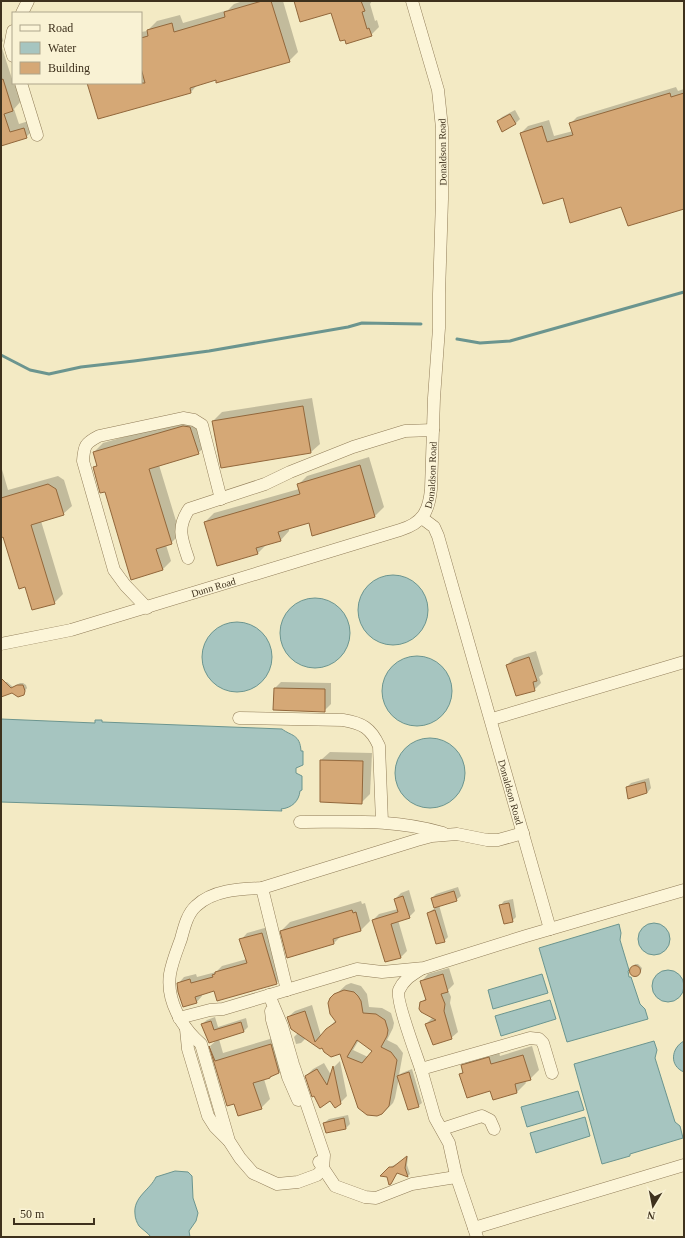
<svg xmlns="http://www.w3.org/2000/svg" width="685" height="1238" font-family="Georgia,serif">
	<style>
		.water { fill: #a6c5c0; stroke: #6b958f }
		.shadow { fill: #0003; fill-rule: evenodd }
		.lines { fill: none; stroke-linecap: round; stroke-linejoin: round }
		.stream { stroke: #6b958f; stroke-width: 3 }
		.building { fill: #d5a876; stroke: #92673b; fill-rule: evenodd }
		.minor-casing { stroke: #907c58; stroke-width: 13 }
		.minor { stroke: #fcf5d8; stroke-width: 12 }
		.labels { text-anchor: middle; stroke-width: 3; stroke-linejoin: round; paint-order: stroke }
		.street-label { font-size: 10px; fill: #3e311d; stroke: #f9f2d4 }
	</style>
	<rect width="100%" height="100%" fill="#f3eac4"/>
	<g class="water">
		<circle cx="393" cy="610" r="35"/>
		<circle cx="315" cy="633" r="35"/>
		<circle cx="237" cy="657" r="35"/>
		<circle cx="417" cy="691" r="35"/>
		<path d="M1 719 95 723V720H102V722L282 729C291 736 300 734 301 751H303V765L296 768V773L302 776V790L300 791C299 801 292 808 281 809L282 811 1 802Z"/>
		<circle cx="430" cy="773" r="35"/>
		<circle cx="654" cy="939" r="16"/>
		<polygon points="619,924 621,933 620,940 629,970 628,971 629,977 631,977 640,1004 645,1009 648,1019 567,1042 539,948"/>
		<circle cx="668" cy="986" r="16"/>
		<polygon points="542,974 548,993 493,1009 488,990"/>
		<polygon points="550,1000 556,1019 501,1036 495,1016"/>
		<polygon points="654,1041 657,1050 655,1058 675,1122 680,1126 683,1138 630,1154 630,1156 602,1164 574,1064"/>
		<path d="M684 1041V1072C669 1066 671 1048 684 1041Z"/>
		<polygon points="578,1091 584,1110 527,1127 521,1107"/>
		<polygon points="585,1117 590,1136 536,1153 530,1133"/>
		<path d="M175 1171 188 1172 192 1176 193 1198 198 1213 196 1221 189 1231 190 1237H151C147 1232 143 1230 139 1226 137 1223 135 1218 135 1214 133 1197 150 1190 156 1177Z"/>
	</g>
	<g class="shadow">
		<polygon points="243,1 283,1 298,52 289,61 198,84 191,92 88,83 141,83 141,32 147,31 157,21 180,15 183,23 228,10 234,4"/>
		<polygon points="295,1 372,1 370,4 375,21 377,20 379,27 371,35 332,12"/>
		<polygon points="1,33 3,41 1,43"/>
		<polygon points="1,45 14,85 16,84 21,101 14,109 19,124 32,120 35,128 26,137 1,145"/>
		<polygon points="676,87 678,91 684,89 684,208 622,206 563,197 521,133 528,126 549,120 554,136 573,131 570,124 577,117"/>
		<polygon points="515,110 520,119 515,124 498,121 502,117"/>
		<polygon points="312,398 320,444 311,452 213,421 222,412"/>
		<polygon points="193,417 207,445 198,453 159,465 180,534 171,543 166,545 171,561 162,570 105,490 94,468 98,463 94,452 103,443"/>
		<polygon points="369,457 384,507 375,516 313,535 309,522 289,528 289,531 281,540 267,544 258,553 218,565 205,522 214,513 299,489 298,485 307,476"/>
		<polygon points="1,466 8,490 58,476 64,480 72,506 63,514 41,521 63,594 54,603 25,586 4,536 1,537"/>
		<polygon points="536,651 543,674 539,677 541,683 534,690 507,665 514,658"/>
		<polygon points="4,682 7,682 13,687 20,683 23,683 26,685 27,688 23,694 12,692 1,694 1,685"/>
		<polygon points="281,682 331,683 331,704 324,711 275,688"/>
		<polygon points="330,752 372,753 370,794 361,803 321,760"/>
		<polygon points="649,778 651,788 647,793 629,797 627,787 631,783"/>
		<polygon points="458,887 461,896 456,900 439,905 448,937 444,941 428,913 435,908 432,898 436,894"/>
		<polygon points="409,890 415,911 409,917 398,920 407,951 401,957 373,920 379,914 398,909 395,899 401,893"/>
		<polygon points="513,899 516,917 512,921 500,906 504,901"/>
		<polygon points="361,901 362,904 365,903 370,921 361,930 341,936 334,943 287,956 281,931 290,922"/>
		<polygon points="268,927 283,977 276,983 214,990 202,993 202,996 196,1003 178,984 184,977 196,974 197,977 216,972 222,966 247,959 241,940 247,933"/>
		<polygon points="635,964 638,964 642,968 641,971 635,975 633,974 631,970"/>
		<polygon points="449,968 454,984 448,990 451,997 450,1003 458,1032 451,1038 426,1024 433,1017 421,1003 426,998 422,981 428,974"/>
		<path d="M351 983 361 986 367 994 369 1007 382 1008 391 1013 394 1023 393 1028 387 1040 397 1045 403 1053 399 1075 402 1073 412 1069 422 1103 418 1106 399 1078 395 1098 393 1103 382 1114 372 1116 363 1112 359 1107 341 1053 322 1047 306 1038 301 1043 296 1044 294 1037 298 1033 288 1017 295 1011 312 1005 321 1036 336 1020 331 999 346 985ZM359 1040 374 1050 368 1057 353 1050Z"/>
		<polygon points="215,1017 218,1027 246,1018 248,1027 244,1031 219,1039 223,1053 280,1036 288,1064 279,1073 264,1079 270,1099 261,1108 234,1103 227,1105 210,1046 217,1040 202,1024 207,1020"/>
		<polygon points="532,1046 539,1070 530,1079 525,1081 526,1083 517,1092 490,1090 460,1074 464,1071 463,1066 472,1057 498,1049 500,1056"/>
		<polygon points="340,1061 347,1096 340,1103 306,1076 313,1069 324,1063 331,1075 334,1067"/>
		<polygon points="348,1115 350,1124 346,1128 327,1132 324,1123 329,1119"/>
		<polygon points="408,1156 407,1165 410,1174 408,1176 398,1172 392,1181 388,1176 382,1175 392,1166 401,1162"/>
	</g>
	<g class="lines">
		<g class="stream">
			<polyline points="457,339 480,343 510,341 684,292"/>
			<polyline points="1,355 30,370 49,374 81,367 134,361 209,351 348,327 362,323 421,324"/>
		</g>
	</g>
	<g class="building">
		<polygon points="262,1 271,1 290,62 216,83 216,80 190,88 191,93 98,119 87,83 145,83 141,68 141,38 148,36 147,30 172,23 174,32 225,17 224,12"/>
		<polygon points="294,1 361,1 365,11 362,12 367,29 369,28 372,36 346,44 345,40 340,41 331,13 300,22"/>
		<polygon points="3,79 13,111 4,114 10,132 24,128 27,138 1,146 1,80"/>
		<polygon points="670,93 671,97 684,93 684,209 628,226 621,207 570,223 563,198 543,204 520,133 542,126 547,142 573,135 569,123"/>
		<polygon points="510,114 516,124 502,132 497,121"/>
		<polygon points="303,406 311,453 221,468 212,421"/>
		<polygon points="183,426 190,427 199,454 149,469 172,544 156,549 163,570 131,580 105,492 100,493 93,467 97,466 93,452"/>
		<polygon points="360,465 375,517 312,536 309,523 278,532 281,541 256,548 258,554 217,566 204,522 300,494 297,484"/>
		<polygon points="48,484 56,489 64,515 31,525 55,604 32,610 25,587 19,589 3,537 1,538 1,498"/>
		<polygon points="529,657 537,681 533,682 535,691 516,696 506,665"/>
		<polygon points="1,678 11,688 17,685 23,685 25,691 24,695 18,697 12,693 1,697"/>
		<polygon points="274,688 325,689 325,712 273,710"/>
		<polygon points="320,760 363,761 362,804 320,802"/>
		<polygon points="645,782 647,793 628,799 626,787"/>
		<polygon points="454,891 457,901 434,908 431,898"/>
		<polygon points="403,896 410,918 391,924 401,958 385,962 372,920 398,912 394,899"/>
		<polygon points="509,903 513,922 504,924 499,905"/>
		<polygon points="352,910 353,913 356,912 361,931 333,939 334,944 287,958 280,931"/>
		<polygon points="435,910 445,942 436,944 427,913"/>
		<polygon points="262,933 277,984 217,1001 214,991 195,997 197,1003 183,1007 178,992 177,983 190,979 191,983 213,977 212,975 215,974 215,972 247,963 239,939"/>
		<circle cx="635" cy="971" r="5.5"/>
		<polygon points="443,974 448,992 441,994 445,1004 444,1011 452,1039 433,1045 425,1024 436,1020 421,1012 419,1009 420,1002 426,1000 420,981"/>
		<path d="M344 990 354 992 358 996 361 1001 363 1013 376 1014 385 1020 388 1030 387 1036 381 1047 391 1052 397 1060 389 1106 382 1114 377 1116 367 1115 358 1108 340 1054 331 1057 324 1052 322 1048 320 1049 291 1029 287 1017 305 1011 315 1042 326 1029 336 1022 330 1014 328 1003 330 998 334 994ZM357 1040 372 1051 362 1063 347 1057Z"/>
		<polygon points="211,1021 214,1030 241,1022 244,1032 209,1043 201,1024"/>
		<polygon points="271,1044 279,1073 270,1077 270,1078 253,1083 262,1109 238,1116 234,1104 227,1106 209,1046 215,1061"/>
		<polygon points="523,1055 531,1080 515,1084 517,1093 493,1100 490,1091 467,1098 459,1074 463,1073 461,1065 489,1057 491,1064"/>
		<polygon points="333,1066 341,1104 335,1108 330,1101 320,1108 314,1096 312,1097 305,1076 317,1069 327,1085"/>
		<polygon points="409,1072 419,1107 408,1110 397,1076"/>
		<polygon points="344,1118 346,1129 326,1133 323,1123"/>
		<polygon points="407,1156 405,1168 408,1177 397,1173 391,1184 389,1185 387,1177 380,1176 389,1167 393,1167"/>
	</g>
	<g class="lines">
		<g class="minor-casing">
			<g id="minor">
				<polyline points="22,13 28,1"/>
				<polyline points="13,31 10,46 13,56"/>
				<polyline points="21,83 37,135"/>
				<path id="s1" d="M422 518 434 527 438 536 550 929"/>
				<path d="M188 558C181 538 177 527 189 509L265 484 290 472 353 447 405 431 433 430"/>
				<path d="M147 608 125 585 114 570 83 461C84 446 85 443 99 436L183 418 194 420 202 425 221 499"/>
				<path id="s2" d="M1 644 71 630 400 530C423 523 429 511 431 489L434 398 439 328V294L442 199V128L438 90 412 1"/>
				<path d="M239 718 343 720C362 723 371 728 379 746L382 822"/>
				<polyline points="492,719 684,662"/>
				<path d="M300 822C350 822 394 819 443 833"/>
				<polyline points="262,888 287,990"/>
				<path d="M421 969C412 975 404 979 399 990 395 998 417 1057 421 1069L530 1038 539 1039 543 1043 552 1073"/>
				<path d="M269 995 282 1026 293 1064 324 1155 323 1169 317 1175 298 1182 277 1184 253 1173 240 1158 229 1141 201 1044C182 1028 166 1000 170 974 172 962 177 950 181 939 184 928 187 914 196 906 213 890 239 889 262 888L417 840 432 836 457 834 487 840H498L523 833"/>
				<polyline points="271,1011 272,1020 288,1077 298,1100"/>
				<polyline points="179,1018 210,1010 223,1009 357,969 382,972 424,968 526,936 684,890"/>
				<polyline points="186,1029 188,1049 208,1116 215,1127 228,1140"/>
				<polyline points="421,1069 435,1118 449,1143 456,1175 477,1237"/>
				<polyline points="442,1129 482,1116 490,1120 494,1129"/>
				<polyline points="319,1162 335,1186 365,1197 376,1198 412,1184 456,1177"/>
				<polyline points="474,1228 684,1165"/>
			</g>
		</g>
		<use href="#minor" class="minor"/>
	</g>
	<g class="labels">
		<g class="street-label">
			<text transform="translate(442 152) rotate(-91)" y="4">Donaldson Road</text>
			<text dy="4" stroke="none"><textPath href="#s2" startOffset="485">Donaldson Road</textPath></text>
			<text dy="4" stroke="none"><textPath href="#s2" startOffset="220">Dunn Road</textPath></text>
			<text dy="4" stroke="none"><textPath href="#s1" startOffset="291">Donaldson Road</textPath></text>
		</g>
	</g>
	<rect width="685" height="1238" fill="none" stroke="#3e311d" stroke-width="4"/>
	<rect x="12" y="12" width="130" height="72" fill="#f9f2d4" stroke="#aea58b"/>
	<rect x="20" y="25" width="20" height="6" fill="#fcf5d8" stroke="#aea58b"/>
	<text x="48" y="32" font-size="12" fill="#3e311d">Road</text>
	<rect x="20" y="42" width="20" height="12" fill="#a6c5c0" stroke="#aea58b"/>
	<text x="48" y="52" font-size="12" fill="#3e311d">Water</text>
	<rect x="20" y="62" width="20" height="12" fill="#d5a876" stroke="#aea58b"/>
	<text x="48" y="72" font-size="12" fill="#3e311d">Building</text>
	<g transform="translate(653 1206) rotate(190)" stroke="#f9f2d4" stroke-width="3" paint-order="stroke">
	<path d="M0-3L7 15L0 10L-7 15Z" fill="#3e311d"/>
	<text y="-6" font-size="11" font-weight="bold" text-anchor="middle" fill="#3e311d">N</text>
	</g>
	<path d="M14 1218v6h80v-6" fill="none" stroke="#3e311d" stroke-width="2"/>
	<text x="20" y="1218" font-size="12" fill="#3e311d" stroke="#f9f2d4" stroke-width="3" paint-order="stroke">50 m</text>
</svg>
